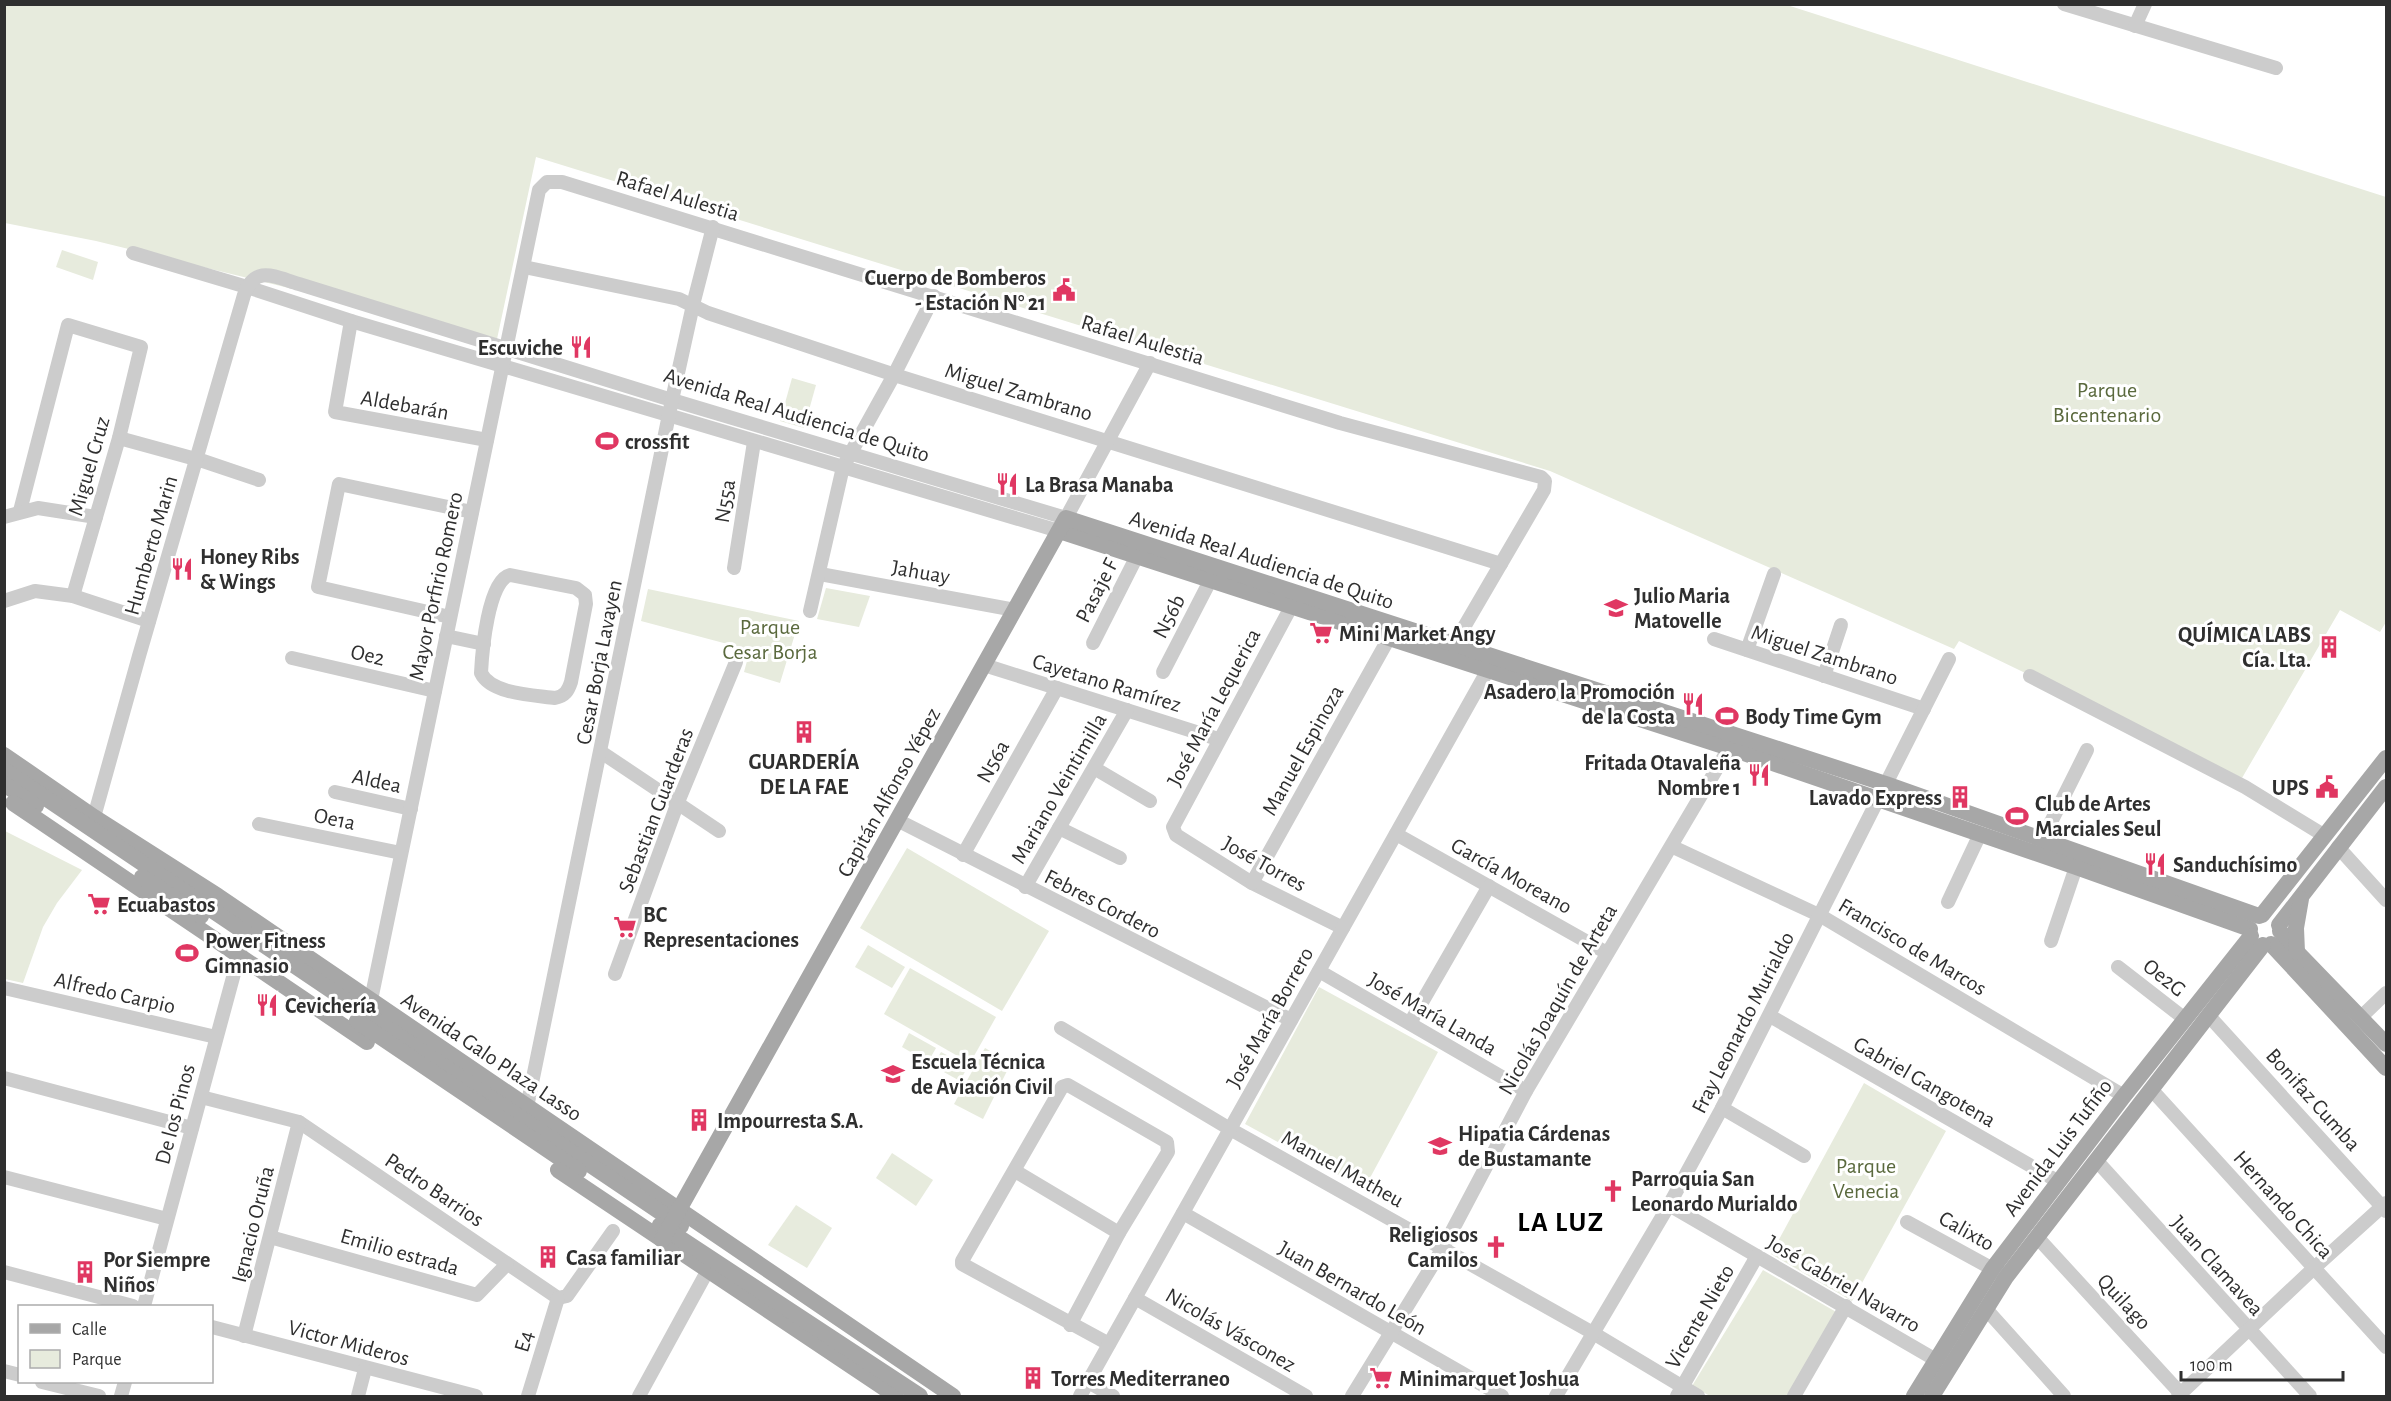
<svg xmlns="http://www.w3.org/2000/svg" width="2391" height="1401" font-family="'Alegreya Sans',sans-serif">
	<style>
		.green { fill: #e7ebdd }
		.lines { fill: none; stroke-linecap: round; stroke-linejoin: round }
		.minor { stroke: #ccc; stroke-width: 14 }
		.major { stroke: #a7a7a7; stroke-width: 16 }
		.labels { text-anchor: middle; stroke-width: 6; stroke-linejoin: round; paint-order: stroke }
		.street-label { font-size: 22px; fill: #2f2f2f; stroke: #fff }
		.poi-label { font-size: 22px; font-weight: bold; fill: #2f2f2f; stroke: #fff; text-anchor: start }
		.park-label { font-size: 22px; fill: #5a693d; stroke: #fff }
		.district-label { font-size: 28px; font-weight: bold; letter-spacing: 1.5px; fill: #000; stroke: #fff }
	</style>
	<rect width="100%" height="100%" fill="#fff"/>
	<g class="green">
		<polygon points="4,5 1787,5 2386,197 2386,622 2380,632 2340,610 2242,778 1959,641 1954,649 1550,471 536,157 497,339 96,241 5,223"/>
		<polygon points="62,250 98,262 93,280 56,267"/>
		<polygon points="792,378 816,385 804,428 780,421"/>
		<polygon points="826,588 870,596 859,627 817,619"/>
		<polygon points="648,589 799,621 780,683 744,672 750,650 641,621"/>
		<polygon points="5,831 82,870 57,903 43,927 23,983 5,979"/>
		<polygon points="907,848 1049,931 1002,1011 860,928"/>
		<polygon points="868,945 905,967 892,988 855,967"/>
		<polygon points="910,968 996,1017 970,1063 884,1014"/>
		<polygon points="1319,987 1438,1052 1364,1189 1245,1124"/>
		<polygon points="909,1033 936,1048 928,1062 902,1047"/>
		<polygon points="985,1048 1011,1063 983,1119 954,1104"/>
		<polygon points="941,1052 968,1066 960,1081 933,1066"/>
		<polygon points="1864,1083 1946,1131 1852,1301 1771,1254"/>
		<polygon points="892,1153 933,1180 916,1206 876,1178"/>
		<polygon points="796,1205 832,1228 807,1268 768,1245"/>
		<polygon points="1763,1270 1838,1313 1788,1396 1710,1396 1692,1386"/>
	</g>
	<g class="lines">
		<g class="minor">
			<polyline points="2064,4 2276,68"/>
			<polyline points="2135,26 2145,4"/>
			<polyline points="133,253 247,287 351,321 1059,531"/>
			<polyline points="524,267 679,299 708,313 901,377 1501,564"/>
			<polyline points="351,321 335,412 487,440"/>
			<polyline points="119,438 203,461 259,480"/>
			<polyline points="20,511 68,325 141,347 119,438 73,596"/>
			<polyline points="4,517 38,508 96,517"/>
			<polyline points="734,568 754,442"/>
			<polyline points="820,574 1015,610"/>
			<path d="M510 575 576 588 585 595 586 604 571 682C568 691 565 696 555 698 533 695 491 694 481 673 482 653 488 580 510 575Z"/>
			<polyline points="4,601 35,591 73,596 149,621"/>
			<polyline points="1291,607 1173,827 1176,835 1252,883 1343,928"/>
			<polyline points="810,611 843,467 894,375 934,296"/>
			<polyline points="450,617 318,587 339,484 472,512"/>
			<polyline points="446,636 484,644"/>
			<polyline points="1714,639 1924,709"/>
			<polyline points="1093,643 1137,556"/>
			<polyline points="1747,650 1774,574"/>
			<polyline points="292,658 435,691"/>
			<polyline points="984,665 1218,739"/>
			<polyline points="1163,672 1211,579"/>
			<polyline points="1824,676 1841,625"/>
			<polyline points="2030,676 2245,787 2325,836"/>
			<polyline points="601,752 719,831"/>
			<polyline points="1094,768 1150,801"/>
			<polyline points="335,792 411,809"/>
			<path d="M94 817 139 656 244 295C255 264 275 277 299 284L662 397 1066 518 1150 363"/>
			<polyline points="897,820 1291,1020"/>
			<polyline points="259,824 401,853"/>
			<polyline points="1059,828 1120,858"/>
			<polyline points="1396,834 1607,953"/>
			<polyline points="2042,840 2087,750"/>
			<polyline points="1673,847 1821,916 2124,1096"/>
			<polyline points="2338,847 2386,900"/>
			<polyline points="963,855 1057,688"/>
			<polyline points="1252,883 1389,638"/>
			<polyline points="1025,887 1127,710"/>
			<polyline points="1948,902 1980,834"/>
			<polyline points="2051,941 2076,867"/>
			<polyline points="2118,967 2185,1019"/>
			<polyline points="1319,971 1526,1091"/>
			<polyline points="615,974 678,802 736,662"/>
			<polyline points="4,988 216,1037"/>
			<polyline points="371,1000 539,190 547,182 562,182 1340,423 1541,477 1545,481 1544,490 1453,646"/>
			<polyline points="1770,1016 2059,1182"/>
			<polyline points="2209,1016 2386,1211"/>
			<polyline points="2361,1017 2386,993"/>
			<polyline points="1410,1023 1489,886"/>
			<polyline points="1061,1028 1230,1129 1593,1333 1698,1396"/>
			<polyline points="4,1078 192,1128"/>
			<polyline points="2151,1089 2386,1347"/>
			<polyline points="201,1097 299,1122 558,1298 567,1296 613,1231"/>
			<polyline points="527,1107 672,400 693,305 713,227"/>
			<polyline points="1722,1108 1804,1156"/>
			<polyline points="2096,1160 2310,1396"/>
			<polyline points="1015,1171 1119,1233"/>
			<polyline points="4,1177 167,1219"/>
			<polyline points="1669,1205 1936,1360"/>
			<polyline points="1183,1213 1502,1396"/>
			<polyline points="1907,1222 2000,1273"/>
			<polyline points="270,1237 477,1295 507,1264"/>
			<polyline points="2037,1237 2181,1394"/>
			<polyline points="4,1272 133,1306"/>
			<polyline points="1135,1298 1306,1396"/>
			<polyline points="144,1306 245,933"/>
			<polyline points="1986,1309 2064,1396"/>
			<polyline points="1070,1325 1119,1233 1168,1152 1167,1142 1068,1085 1062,1087 962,1261 962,1264 1109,1344"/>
			<polyline points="212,1327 476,1396"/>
			<polyline points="244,1336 299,1122"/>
			<polyline points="4,1371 20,1375"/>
			<polyline points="42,1382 99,1396"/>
			<polyline points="1088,1382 1113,1396"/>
			<polyline points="121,1396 125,1382"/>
			<polyline points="358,1396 365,1369"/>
			<polyline points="528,1396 558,1298"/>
			<polyline points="639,1396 708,1270"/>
			<polyline points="1080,1396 1493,661"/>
			<polyline points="1352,1396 1443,1248 1526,1091 1729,748"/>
			<polyline points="1556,1396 1669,1205 1722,1108 1949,659"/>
			<polyline points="1677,1396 1757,1256"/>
			<polyline points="1794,1396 1846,1306"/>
			<polyline points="2178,1396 2314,1268 2386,1203"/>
		</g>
		<g class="major">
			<polyline points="1059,531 1729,748 2076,867 2250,929"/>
			<polyline points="4,755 94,817 218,896 953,1396"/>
			<polyline points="4,770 681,1226"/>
			<polyline points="4,784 36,806"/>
			<polyline points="13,803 367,1042"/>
			<polyline points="142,877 201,916"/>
			<polyline points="2262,915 2386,758"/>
			<polyline points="2279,925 2386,787"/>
			<polyline points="2280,931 2297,952 2386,1044"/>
			<polyline points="2271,944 2386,1068"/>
			<polyline points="2297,952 2296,928 2301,899"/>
			<polyline points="357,1021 579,1171"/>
			<polyline points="558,1170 896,1396"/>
			<polyline points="660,1225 920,1396"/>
			<polyline points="662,1240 1066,518 1886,784 2259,916"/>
			<polyline points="1914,1396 1993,1268 2124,1096 2251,936"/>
			<polyline points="1932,1396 2006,1277 2263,945"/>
		</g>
	</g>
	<defs>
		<g id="civic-bare" transform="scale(1.8)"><path d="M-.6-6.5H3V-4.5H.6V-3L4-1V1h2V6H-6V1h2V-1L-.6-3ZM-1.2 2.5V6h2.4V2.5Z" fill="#e03762" stroke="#fff" stroke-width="2.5" paint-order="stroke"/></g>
		<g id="restaurant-bare" transform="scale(1.8)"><path d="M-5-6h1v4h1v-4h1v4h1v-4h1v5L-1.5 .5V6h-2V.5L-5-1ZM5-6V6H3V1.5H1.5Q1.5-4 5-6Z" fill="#e03762" stroke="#fff" stroke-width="2.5" paint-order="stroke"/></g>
		<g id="stadium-bare" transform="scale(1.8)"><path d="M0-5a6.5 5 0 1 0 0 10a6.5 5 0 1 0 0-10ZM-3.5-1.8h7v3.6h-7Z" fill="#e03762" stroke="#fff" stroke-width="2.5" paint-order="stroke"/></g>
		<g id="school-bare" transform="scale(1.8)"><path d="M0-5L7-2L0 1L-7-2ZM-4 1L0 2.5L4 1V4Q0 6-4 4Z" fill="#e03762" stroke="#fff" stroke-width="2.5" paint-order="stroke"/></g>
		<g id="supermarket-bare" transform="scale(1.8)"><path d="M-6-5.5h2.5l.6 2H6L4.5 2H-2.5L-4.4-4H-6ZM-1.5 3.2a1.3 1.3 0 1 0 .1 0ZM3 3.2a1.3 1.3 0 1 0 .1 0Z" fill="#e03762" stroke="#fff" stroke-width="2.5" paint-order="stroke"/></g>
		<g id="building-bare" transform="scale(1.8)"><path d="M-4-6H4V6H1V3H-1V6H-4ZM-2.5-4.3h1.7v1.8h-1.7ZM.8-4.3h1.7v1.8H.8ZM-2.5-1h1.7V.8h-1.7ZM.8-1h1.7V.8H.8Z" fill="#e03762" stroke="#fff" stroke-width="2.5" paint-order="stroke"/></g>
		<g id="university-bare" transform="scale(1.8)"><path d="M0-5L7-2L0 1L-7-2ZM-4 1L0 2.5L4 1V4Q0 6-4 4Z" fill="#e03762" stroke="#fff" stroke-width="2.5" paint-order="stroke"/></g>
		<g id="church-bare" transform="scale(1.8)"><path d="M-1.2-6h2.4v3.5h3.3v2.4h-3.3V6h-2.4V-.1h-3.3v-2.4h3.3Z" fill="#e03762" stroke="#fff" stroke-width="2.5" paint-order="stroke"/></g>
	</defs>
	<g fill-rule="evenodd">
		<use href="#civic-bare" x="1064" y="290"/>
		<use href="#restaurant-bare" x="581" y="347"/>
		<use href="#stadium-bare" x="607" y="441"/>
		<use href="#restaurant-bare" x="1007" y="484"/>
		<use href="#restaurant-bare" x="182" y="569"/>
		<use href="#school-bare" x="1616" y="608"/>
		<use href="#supermarket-bare" x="1321" y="633"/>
		<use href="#building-bare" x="2329" y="647"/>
		<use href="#restaurant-bare" x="1693" y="704"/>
		<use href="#stadium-bare" x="1727" y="716"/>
		<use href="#building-bare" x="804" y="732"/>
		<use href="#restaurant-bare" x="1759" y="775"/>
		<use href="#civic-bare" x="2327" y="787"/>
		<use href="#building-bare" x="1960" y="797"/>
		<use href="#stadium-bare" x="2017" y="816"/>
		<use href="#restaurant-bare" x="2155" y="864"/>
		<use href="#supermarket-bare" x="99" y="904"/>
		<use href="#supermarket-bare" x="625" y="927"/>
		<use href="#stadium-bare" x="187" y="953"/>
		<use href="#restaurant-bare" x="267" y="1005"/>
		<use href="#university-bare" x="893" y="1074"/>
		<use href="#building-bare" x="699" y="1120"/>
		<use href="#university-bare" x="1440" y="1146"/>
		<use href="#church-bare" x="1613" y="1191"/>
		<use href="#church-bare" x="1496" y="1247"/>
		<use href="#building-bare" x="548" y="1257"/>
		<use href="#building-bare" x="85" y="1272"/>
		<use href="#building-bare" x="1033" y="1378"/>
		<use href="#supermarket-bare" x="1381" y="1378"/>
	</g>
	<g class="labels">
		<g class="street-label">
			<text transform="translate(678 195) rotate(17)" y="8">Rafael Aulestia</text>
			<text transform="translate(1143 339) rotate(17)" y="8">Rafael Aulestia</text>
			<text transform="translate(1019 391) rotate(17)" y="8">Miguel Zambrano</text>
			<text transform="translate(405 404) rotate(10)" y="8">Aldebarán</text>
			<text transform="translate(797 414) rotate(17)" y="8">Avenida Real Audiencia de Quito</text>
			<text transform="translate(88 466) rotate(-74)" y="8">Miguel Cruz</text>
			<text transform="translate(724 501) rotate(-81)" y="8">N55a</text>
			<text transform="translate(150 545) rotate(-74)" y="8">Humberto Marin</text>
			<text transform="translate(1262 559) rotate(18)" y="8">Avenida Real Audiencia de Quito</text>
			<text transform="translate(921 571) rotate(10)" y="8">Jahuay</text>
			<text transform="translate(435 586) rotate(-78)" y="8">Mayor Porfirio Romero</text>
			<text transform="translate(1096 590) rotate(-63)" y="8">Pasaje F</text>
			<text transform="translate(1168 616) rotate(-63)" y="8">N56b</text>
			<text transform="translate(368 654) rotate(13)" y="8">Oe2</text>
			<text transform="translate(1825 654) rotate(18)" y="8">Miguel Zambrano</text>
			<text transform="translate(598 662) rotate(-79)" y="8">Cesar Borja Lavayen</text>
			<text transform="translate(1107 682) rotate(17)" y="8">Cayetano Ramírez</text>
			<text transform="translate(1213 707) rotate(-62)" y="8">José María Lequerica</text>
			<text transform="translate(1302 750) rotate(-61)" y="8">Manuel Espinoza</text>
			<text transform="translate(992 761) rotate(-61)" y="8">N56a</text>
			<text transform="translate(377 780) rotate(12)" y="8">Aldea</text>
			<text transform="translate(1058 788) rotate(-60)" y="8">Mariano Veintimilla</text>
			<text transform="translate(888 792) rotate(-61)" y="8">Capitán Alfonso Yépez</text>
			<text transform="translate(655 810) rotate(-69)" y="8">Sebastian Guarderas</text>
			<text transform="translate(335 818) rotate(12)" y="8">Oe1a</text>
			<text transform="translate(1265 863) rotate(29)" y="8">José Torres</text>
			<text transform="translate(1512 875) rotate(29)" y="8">García Moreano</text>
			<text transform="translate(1103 903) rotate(27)" y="8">Febres Cordero</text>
			<text transform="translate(1913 946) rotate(31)" y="8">Francisco de Marcos</text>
			<text transform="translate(2165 977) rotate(38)" y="8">Oe2G</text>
			<text transform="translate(115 992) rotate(13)" y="8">Alfredo Carpio</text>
			<text transform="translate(1557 999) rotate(-60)" y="8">Nicolás Joaquín de Arteta</text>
			<text transform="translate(1433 1013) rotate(30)" y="8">José María Landa</text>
			<text transform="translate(1269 1017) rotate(-61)" y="8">José María Borrero</text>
			<text transform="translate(1742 1022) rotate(-63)" y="8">Fray Leonardo Murialdo</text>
			<text transform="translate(492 1056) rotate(34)" y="8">Avenida Galo Plaza Lasso</text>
			<text transform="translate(1925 1081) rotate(30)" y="8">Gabriel Gangotena</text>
			<text transform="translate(2314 1099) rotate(48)" y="8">Bonifaz Cumba</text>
			<text transform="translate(174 1114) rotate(-75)" y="8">De los Pinos</text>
			<text transform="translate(2057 1147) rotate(-53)" y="8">Avenida Luis Tufiño</text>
			<text transform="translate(1343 1168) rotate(29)" y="8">Manuel Matheu</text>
			<text transform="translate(435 1189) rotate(34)" y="8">Pedro Barrios</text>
			<text transform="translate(2284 1204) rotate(48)" y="8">Hernando Chica</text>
			<text transform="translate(252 1224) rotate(-76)" y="8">Ignacio Oruña</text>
			<text transform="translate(1967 1230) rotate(29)" y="8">Calixto</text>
			<text transform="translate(400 1251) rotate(16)" y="8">Emilio estrada</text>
			<text transform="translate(2218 1265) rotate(48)" y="8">Juan Clamavea</text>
			<text transform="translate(1844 1283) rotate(30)" y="8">José Gabriel Navarro</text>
			<text transform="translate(1353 1287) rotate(30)" y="8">Juan Bernardo León</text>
			<text transform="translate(2125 1301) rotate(47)" y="8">Quilago</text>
			<text transform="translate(1699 1316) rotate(-60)" y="8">Vicente Nieto</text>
			<text transform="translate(1231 1329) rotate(30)" y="8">Nicolás Vásconez</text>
			<text transform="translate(523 1341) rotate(-73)" y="8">E4</text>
			<text transform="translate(349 1342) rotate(15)" y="8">Victor Mideros</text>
		</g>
		<g class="poi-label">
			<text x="1046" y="285" text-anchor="end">Cuerpo de Bomberos<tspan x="1046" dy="25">- Estación N° 21</tspan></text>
			<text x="563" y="355" text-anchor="end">Escuviche</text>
			<text x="625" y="449">crossfit</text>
			<text x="1025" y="492">La Brasa Manaba</text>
			<text x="200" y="564">Honey Ribs<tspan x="200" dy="25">&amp; Wings</tspan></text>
			<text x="1634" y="603">Julio Maria<tspan x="1634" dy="25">Matovelle</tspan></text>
			<text x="1339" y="641">Mini Market Angy</text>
			<text x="2311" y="642" text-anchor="end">QUÍMICA LABS<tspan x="2311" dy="25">Cía. Lta.</tspan></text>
			<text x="1675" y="699" text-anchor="end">Asadero la Promoción<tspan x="1675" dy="25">de la Costa</tspan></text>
			<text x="1745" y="724">Body Time Gym</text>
			<text x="804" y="769" text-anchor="middle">GUARDERÍA<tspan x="804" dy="25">DE LA FAE</tspan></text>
			<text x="1741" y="770" text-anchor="end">Fritada Otavaleña<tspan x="1741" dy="25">Nombre 1</tspan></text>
			<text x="2309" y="795" text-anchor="end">UPS</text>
			<text x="1942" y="805" text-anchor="end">Lavado Express</text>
			<text x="2035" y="811">Club de Artes<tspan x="2035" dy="25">Marciales Seul</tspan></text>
			<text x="2173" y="872">Sanduchísimo</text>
			<text x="117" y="912">Ecuabastos</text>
			<text x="643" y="922">BC<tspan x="643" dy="25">Representaciones</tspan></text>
			<text x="205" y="948">Power Fitness<tspan x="205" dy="25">Gimnasio</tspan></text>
			<text x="285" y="1013">Cevichería</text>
			<text x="911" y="1069">Escuela Técnica<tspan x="911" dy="25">de Aviación Civil</tspan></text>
			<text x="717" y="1128">Impourresta S.A.</text>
			<text x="1458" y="1141">Hipatia Cárdenas<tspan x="1458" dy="25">de Bustamante</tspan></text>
			<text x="1631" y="1186">Parroquia San<tspan x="1631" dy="25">Leonardo Murialdo</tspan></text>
			<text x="1478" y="1242" text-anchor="end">Religiosos<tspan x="1478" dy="25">Camilos</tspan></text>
			<text x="566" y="1265">Casa familiar</text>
			<text x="103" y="1267">Por Siempre<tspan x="103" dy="25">Niños</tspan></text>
			<text x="1051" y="1386">Torres Mediterraneo</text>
			<text x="1399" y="1386">Minimarquet Joshua</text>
		</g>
		<g class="park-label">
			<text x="2107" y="397">Parque<tspan x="2107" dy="25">Bicentenario</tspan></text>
			<text x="770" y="634">Parque<tspan x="770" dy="25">Cesar Borja</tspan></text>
			<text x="1866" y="1173">Parque<tspan x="1866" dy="25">Venecia</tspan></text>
		</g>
		<g class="district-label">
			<text x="1561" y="1231">LA LUZ</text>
		</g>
	</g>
	<rect width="2391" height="1401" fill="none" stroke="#2f2f2f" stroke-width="12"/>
	<rect x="18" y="1305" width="195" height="78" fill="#ffffff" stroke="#acacac" stroke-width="1.5"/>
	<rect x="30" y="1324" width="30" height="9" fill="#a7a7a7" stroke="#acacac" stroke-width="1.5"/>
	<text x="72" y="1335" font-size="18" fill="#2f2f2f">Calle</text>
	<rect x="30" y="1350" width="30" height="18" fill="#e7ebdd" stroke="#acacac" stroke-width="1.5"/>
	<text x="72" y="1365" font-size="18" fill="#2f2f2f">Parque</text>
	<path d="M2181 1371v9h162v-9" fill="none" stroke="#2f2f2f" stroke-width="3"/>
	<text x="2190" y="1371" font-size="18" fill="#2f2f2f" stroke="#ffffff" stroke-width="4.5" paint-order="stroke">100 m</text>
</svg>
